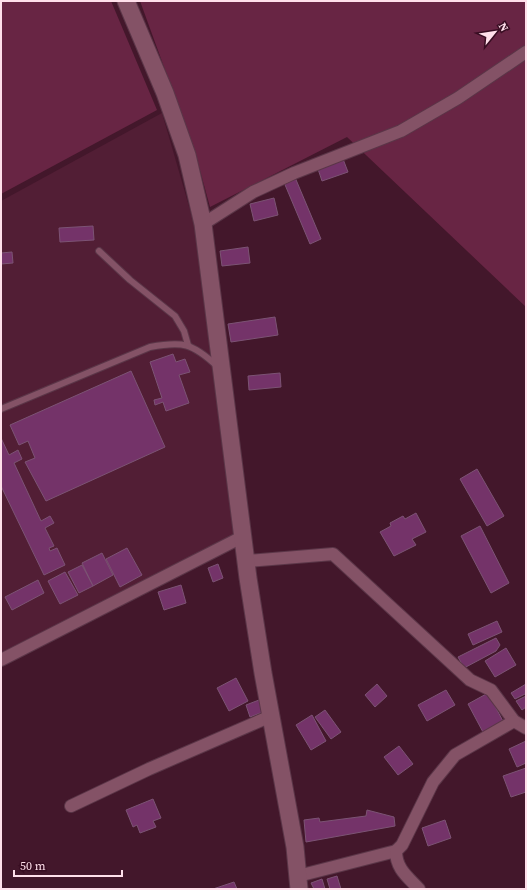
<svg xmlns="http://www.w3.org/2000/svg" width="527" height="890" font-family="'Source Serif 4',serif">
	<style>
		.built { fill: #521e35 }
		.green { fill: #682544 }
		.building { fill: #743369; stroke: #7c5374 }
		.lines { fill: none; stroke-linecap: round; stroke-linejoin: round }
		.lane-casing { stroke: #5b3648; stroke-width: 8 }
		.street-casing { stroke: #5b3648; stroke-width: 14 }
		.secondary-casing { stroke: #5b3648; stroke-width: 19 }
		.lane { stroke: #845266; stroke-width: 6 }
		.street { stroke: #845266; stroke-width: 12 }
		.secondary { stroke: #845266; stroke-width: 17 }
	</style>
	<rect width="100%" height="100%" fill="#43172b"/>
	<polygon class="built" points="162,113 195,227 238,534 1,653 1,201"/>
	<g class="green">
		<polygon points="1,1 111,1 157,110 1,194"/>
		<polygon points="140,1 526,1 526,307 347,137 210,207 195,152"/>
	</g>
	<g class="building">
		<polygon points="343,159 348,172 322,181 318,169"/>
		<polygon points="294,175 321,239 310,244 283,180"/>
		<polygon points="274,198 278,215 254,221 250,204"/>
		<polygon points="93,226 94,240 60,242 59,228"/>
		<polygon points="248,247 250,263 222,266 220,251"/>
		<polygon points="12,252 13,263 1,264 1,253"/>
		<polygon points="275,317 278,335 231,342 228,324"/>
		<polygon points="173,354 176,362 185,359 190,372 179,375 189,403 166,411 163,402 155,405 154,400 162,398 150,362"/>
		<polygon points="131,371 165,447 46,501 25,462 35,458 28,441 19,445 10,425"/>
		<polygon points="280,373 281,387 249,390 248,376"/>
		<polygon points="1,438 9,455 18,450 22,459 14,463 41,521 50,516 54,523 45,528 54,546 49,548 50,551 57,548 65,565 44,575 1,486"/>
		<polygon points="477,469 504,516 487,526 460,479"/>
		<polygon points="416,513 426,532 412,539 416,545 394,556 380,532 391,526 390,523 403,516 405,519"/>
		<polygon points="480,526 509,583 491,593 461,536"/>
		<polygon points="127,548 142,575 120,587 106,559"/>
		<polygon points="102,553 113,575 93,586 82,563"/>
		<polygon points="218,564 223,578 213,582 208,568"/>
		<polygon points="82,565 93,586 79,593 68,572"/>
		<polygon points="65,572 78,595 60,604 48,581"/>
		<polygon points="38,580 44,593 12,610 5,597"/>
		<polygon points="181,585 186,603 164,610 158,592"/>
		<polygon points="497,621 502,632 473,645 468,634"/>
		<polygon points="496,638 500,645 496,651 464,668 458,657"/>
		<polygon points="506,648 516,665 495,677 485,661"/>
		<polygon points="236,678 248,701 229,711 217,688"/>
		<polygon points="377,684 387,696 375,707 365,695"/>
		<polygon points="526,684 526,707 522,710 516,701 526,696 525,694 515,699 511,693"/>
		<polygon points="446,690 455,705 427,721 418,705"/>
		<polygon points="488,693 504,723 484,734 468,704"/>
		<polygon points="259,700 263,712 250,717 246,705"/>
		<polygon points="325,710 341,732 331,739 315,717"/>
		<polygon points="312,715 326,741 311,750 296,725"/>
		<polygon points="526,741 526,763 517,767 509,749"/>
		<polygon points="399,746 413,764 398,775 384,757"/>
		<polygon points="526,768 526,792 511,797 503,776"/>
		<polygon points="153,799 161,818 153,821 156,827 140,833 137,825 133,827 126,810"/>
		<polygon points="367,810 394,817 395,826 306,842 304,820 319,818 320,822 366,816"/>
		<polygon points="445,820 451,838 428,846 422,828"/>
		<polygon points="337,876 341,889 330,889 327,879"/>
		<polygon points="322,879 325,889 314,889 311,883"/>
		<polygon points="234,882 237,889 213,889"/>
	</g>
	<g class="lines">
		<g class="lane-casing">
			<g id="lane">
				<polyline points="99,251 130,280 175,316 184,331 188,345"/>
				<path d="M1 409 150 347C183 341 192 343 217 366"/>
			</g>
		</g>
		<g class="street-casing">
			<g id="street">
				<polyline points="203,224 253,192 294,173 401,131 458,98 526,52"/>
				<polyline points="247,561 333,554 470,680 491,690 514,721 526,728"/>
				<polyline points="1,660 244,536"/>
				<polyline points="71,806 149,769 271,716"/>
				<polyline points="298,876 396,851"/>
				<path d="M419 889C408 877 396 869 396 851L402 845 433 782 455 755 514 721"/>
			</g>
		</g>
		<g class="secondary-casing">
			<polyline id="secondary" points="126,1 165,93 187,155 203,224 248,578 263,673 295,847 299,889"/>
		</g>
		<use href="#lane" class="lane"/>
		<use href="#street" class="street"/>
		<use href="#secondary" class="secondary"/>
	</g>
	<rect width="527" height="890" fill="none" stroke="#ffe0eb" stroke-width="4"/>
	<g transform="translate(495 32) rotate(60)" stroke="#380d22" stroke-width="3" paint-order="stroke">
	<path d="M0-3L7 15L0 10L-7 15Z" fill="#ffe0eb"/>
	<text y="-6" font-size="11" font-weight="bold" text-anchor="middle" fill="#ffe0eb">N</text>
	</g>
	<path d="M14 870v6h108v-6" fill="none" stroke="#ffe0eb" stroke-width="2"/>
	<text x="20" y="870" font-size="12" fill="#ffe0eb" stroke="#380d22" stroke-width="3" paint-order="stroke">50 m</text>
</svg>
